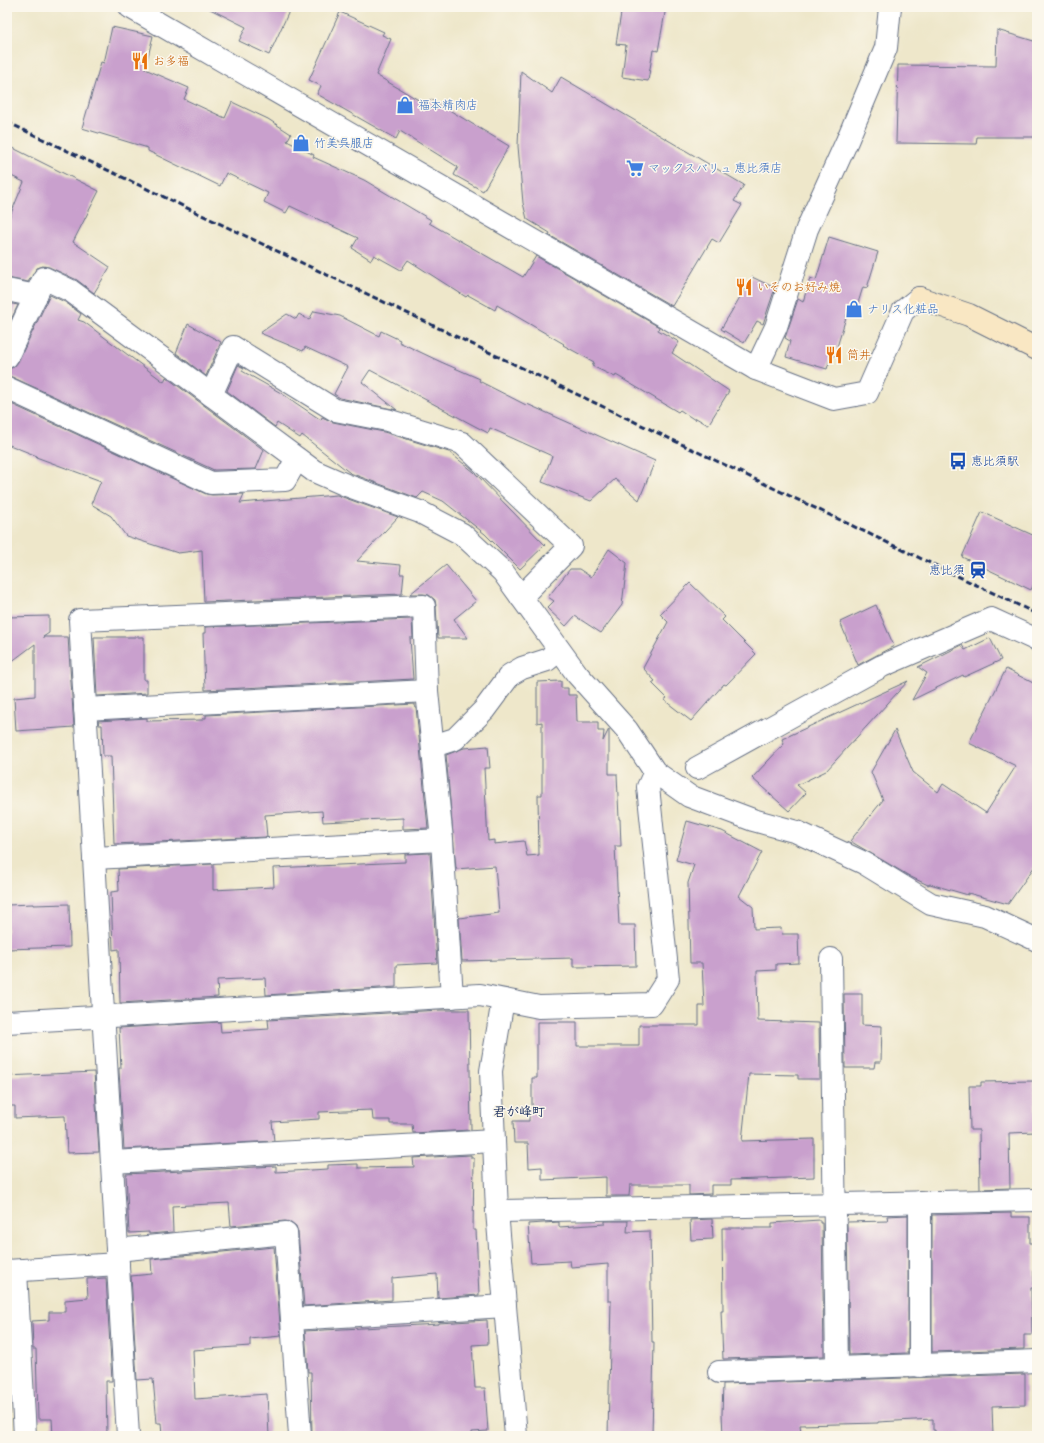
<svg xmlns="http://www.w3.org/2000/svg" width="1044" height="1443" font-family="Pangolin,'Klee One',sans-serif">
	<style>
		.building { fill: #c9a0cd }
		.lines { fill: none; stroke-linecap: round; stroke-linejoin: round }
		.street-casing { stroke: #656f84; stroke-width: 24 }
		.secondary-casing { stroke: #656f84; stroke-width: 24 }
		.street { stroke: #fff; stroke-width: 22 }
		.secondary { stroke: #f9e7c3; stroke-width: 22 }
		.rail { stroke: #1b2f5e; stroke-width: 3; stroke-dasharray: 6 3; stroke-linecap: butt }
		.labels { text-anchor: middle; stroke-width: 3; stroke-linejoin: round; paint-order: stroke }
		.food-label { font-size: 12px; fill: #c56008; stroke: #fbf7ec; text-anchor: start }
		.shop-label { font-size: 12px; fill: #366cbe; stroke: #fbf7ec; text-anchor: start }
		.transit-label { font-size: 12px; fill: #164399; stroke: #fbf7ec; text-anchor: start }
		.neighbourhood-label { font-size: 13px; font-weight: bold; fill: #1b2f5e; stroke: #fbf7ec }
	</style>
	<rect width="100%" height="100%" fill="#fbf7ec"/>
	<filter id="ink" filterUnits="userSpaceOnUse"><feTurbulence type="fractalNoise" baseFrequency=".025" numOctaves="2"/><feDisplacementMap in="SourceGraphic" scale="8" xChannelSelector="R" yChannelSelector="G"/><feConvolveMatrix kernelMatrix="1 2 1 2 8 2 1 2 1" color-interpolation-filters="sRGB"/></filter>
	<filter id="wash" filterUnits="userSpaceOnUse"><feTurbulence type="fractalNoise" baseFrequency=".012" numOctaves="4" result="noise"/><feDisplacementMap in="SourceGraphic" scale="16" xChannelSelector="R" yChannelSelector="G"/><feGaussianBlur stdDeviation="0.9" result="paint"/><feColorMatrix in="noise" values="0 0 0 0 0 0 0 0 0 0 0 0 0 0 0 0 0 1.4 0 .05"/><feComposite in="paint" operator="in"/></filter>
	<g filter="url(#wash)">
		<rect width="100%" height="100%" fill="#eee7ca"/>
		<g id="blocks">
			<g class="building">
				<polygon points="206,7 291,7 269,55 239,41 246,27"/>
				<polygon points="622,7 666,7 658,51 653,50 648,81 622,77 626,45 616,44"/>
				<polygon points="340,12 384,32 382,35 391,39 376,75 427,105 431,99 509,146 483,191 454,175 458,167 400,131 396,139 317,94 321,86 309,80"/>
				<polygon points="112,27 153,36 145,69 189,88 184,99 225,118 232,102 268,119 291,134 287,141 314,155 313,157 364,180 431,220 429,223 523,277 536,256 659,327 658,330 679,342 672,353 729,391 708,425 696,418 695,420 680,410 678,412 616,375 615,377 592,366 594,362 563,345 564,344 497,305 495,310 468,295 466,297 408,260 401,270 374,255 371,260 352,248 358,238 290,206 286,213 264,202 268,193 226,173 220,186 148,151 148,148 82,128 101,62 104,63"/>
				<polygon points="997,30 1037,42 1037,137 977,137 976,144 896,143 898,65 996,66"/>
				<polygon points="521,71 552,93 561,77 744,185 734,201 742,205 719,243 712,239 672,306 549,235 550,233 527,219 523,203 518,146"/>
				<polygon points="7,145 99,191 73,242 110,267 94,293 77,280 49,267 43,266 37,268 28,282 7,278 7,223 24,182 7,174"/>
				<polygon points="829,237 878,252 867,288 863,287 854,316 847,314 834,357 831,356 827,369 786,357 790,341 785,338 798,299 803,302 810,278 816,280"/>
				<polygon points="752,277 775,288 763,324 757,321 744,343 721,329"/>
				<polygon points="50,295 65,302 81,314 78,320 84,322 164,382 166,377 264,450 256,469 214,470 12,377 7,376 7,369 14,367 18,362"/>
				<polygon points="7,303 18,305 7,328"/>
				<polygon points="314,311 340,316 379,336 381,331 400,340 399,342 441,362 480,379 479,381 526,405 527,404 655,461 639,500 615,479 591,501 542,482 552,456 490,428 488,433 370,370 362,382 397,410 340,398 334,394 348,367 305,347 303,351 260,333 287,314 296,319 299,314 309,320"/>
				<polygon points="188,324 221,342 206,376 176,353"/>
				<polygon points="238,365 244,368 242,371 281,393 321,420 322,417 333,422 384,432 449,452 474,472 545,545 520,569 485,534 443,501 423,492 417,498 350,473 302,435 300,438 277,423 275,427 227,391"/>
				<polygon points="7,402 206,494 212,495 244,494 240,503 337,495 398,517 357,561 401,565 400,574 404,574 402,594 204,602 202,550 178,553 126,536 111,516 91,504 101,481 36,457 37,456 7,444"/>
				<polygon points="982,512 1037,537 1037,576 1031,590 962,557"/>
				<polygon points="609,549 627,563 622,605 601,633 575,616 566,626 547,608 554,601 548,597 570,569 579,569 591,577"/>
				<polygon points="446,565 476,601 454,619 468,638 438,638 436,606 435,600 429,595 423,594 410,594"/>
				<polygon points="690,583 725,617 722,620 756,654 726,685 724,684 691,721 664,700 667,698 652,683 655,681 643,668 668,622 660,614"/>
				<polygon points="876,605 894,646 858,665 840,622"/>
				<polygon points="49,616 49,633 43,637 68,637 74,727 16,731 14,698 35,696 35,644 7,665 7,617"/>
				<polygon points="412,619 413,638 410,638 413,679 205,690 203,633 205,633 205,627"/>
				<polygon points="94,637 144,637 144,680 147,680 147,693 97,696"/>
				<polygon points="990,638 1001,660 964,677 963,675 912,700 927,673 918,667 962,645 965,650"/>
				<polygon points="1006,669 1037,685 1037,863 1008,904 968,893 968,895 930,884 928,885 911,877 850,841 883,800 871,772 895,730 913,772 938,792 943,784 986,813 1016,766 969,743"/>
				<polygon points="561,681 561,688 568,688 568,695 576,695 577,722 598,722 598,731 604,731 603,741 609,729 609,774 617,774 619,819 620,819 621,846 615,846 619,925 635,925 636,966 573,967 573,958 462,961 459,918 499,913 495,866 456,869 446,755 464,748 488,746 490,768 484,768 488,841 494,840 494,844 524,841 527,856 539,855 538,795 542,795 542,722 537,723 537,682"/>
				<polygon points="908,681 826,771 797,785 806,793 789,811 752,778 784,744 782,739"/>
				<polygon points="415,704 415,707 416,707 428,828 403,829 403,818 323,822 322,811 265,815 267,837 114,844 111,756 103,756 102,725 99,725 98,721 147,718 147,721 203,720 203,718 206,718 206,715"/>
				<polygon points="687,821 722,831 762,852 739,896 753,907 754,929 781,928 782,934 798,934 799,963 776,964 776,970 757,971 758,1021 819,1023 820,1079 798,1079 798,1075 749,1074 742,1141 814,1139 814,1177 731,1180 731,1185 711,1185 711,1194 689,1195 689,1185 630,1185 629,1196 606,1196 606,1177 542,1180 542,1167 529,1168 528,1143 514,1143 513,1121 529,1121 529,1111 532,1111 532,1078 537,1078 537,1022 577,1022 577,1046 639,1046 639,1025 699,1025 699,1006 704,1006 702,963 690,963 688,883 694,865 676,860"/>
				<polygon points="430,853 437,963 396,965 396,987 266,995 265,978 217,980 218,997 120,1003 119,949 113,950 111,892 119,891 118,869 213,864 213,890 274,887 273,868 405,862 405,854"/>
				<polygon points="33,904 33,905 69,904 70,947 7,949 7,905"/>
				<polygon points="844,994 862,994 862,1025 882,1026 881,1062 875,1062 874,1068 845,1068"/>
				<polygon points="440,1010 469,1010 471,1130 413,1133 412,1124 390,1124 390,1120 373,1120 372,1110 319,1112 319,1119 272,1122 274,1141 124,1149 119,1071 119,1068 121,1068 119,1028 220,1022 221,1032 269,1029 268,1020"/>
				<polygon points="94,1072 99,1152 67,1153 65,1116 15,1118 15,1106 7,1106 7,1076"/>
				<polygon points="1034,1081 1036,1132 1009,1133 1010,1188 980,1189 979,1130 970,1130 969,1086 981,1086 981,1082"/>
				<polygon points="471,1155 471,1158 474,1158 473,1230 476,1230 479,1295 438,1298 437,1274 392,1278 392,1300 304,1306 298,1232 296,1226 291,1222 285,1221 231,1226 229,1203 172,1206 173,1232 149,1234 149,1232 129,1233 126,1174 276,1166 276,1172 328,1169 328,1165 358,1164 358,1168 414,1167 413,1158"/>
				<polygon points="1011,1213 1011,1217 1030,1217 1030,1243 1034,1243 1034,1288 1031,1288 1032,1335 1024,1335 1024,1349 932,1352 932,1215"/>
				<polygon points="908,1215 908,1353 849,1355 847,1222 888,1221 887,1216"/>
				<polygon points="712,1219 713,1239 691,1240 690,1220"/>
				<polygon points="820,1220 820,1223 822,1223 824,1356 723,1359 721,1311 723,1311 722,1228 772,1228 772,1223"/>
				<polygon points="605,1221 628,1221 627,1232 650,1231 652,1342 654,1342 652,1436 608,1436 611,1301 608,1301 608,1264 571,1267 570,1261 531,1263 528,1224 559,1222 559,1227 605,1224"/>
				<polygon points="274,1247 281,1336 250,1339 250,1346 193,1350 195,1399 267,1394 269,1436 162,1436 161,1423 157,1423 153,1379 137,1380 131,1276 152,1274 151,1259"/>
				<polygon points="106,1278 112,1381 106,1381 107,1436 53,1436 52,1419 38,1419 36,1349 33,1349 32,1321 49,1320 49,1312 65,1312 65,1300 88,1298 87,1279"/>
				<polygon points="487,1320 488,1344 472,1345 475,1388 485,1388 488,1431 472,1432 472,1436 401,1436 401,1434 351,1434 351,1436 312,1436 311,1372 308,1372 305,1331 439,1324 439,1323"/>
				<polygon points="1025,1374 1025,1405 992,1406 993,1436 939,1436 939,1434 935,1434 935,1430 933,1430 933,1419 878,1422 878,1423 800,1425 801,1433 751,1434 751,1436 723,1436 722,1414 723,1384"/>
			</g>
		</g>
	</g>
	<g filter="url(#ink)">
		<use href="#blocks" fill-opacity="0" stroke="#656f84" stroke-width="1"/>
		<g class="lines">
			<g class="street-casing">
				<g id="street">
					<polyline points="130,7 756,369 834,399 867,393 903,311 919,298"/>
					<polyline points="7,290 36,296"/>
					<polyline points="7,357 44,278 71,291 314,471 346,485 420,512 462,534 503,572 577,674 627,730 655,772 689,796 753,820 797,832 864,863 931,904 985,916 1037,940"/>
					<polyline points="756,369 776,327 807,229 847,141 886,48 890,7"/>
					<polyline points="7,388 211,483 285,480 297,459"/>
					<polyline points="211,395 233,347 335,410 387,420 462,443 571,546 521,597"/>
					<polyline points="85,709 427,691"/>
					<polyline points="433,746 455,739 484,710 510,675 522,668 547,660 559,650"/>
					<polyline points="697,768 882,666 991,619 1037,640"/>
					<polyline points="94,858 442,840"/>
					<polyline points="831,959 837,1368"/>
					<polyline points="503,1000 491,1071 497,1211 516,1436"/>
					<polyline points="7,1022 480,995 539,1007 652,1004 668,979 648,787 655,772"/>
					<polyline points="112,1162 494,1141"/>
					<polyline points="920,1202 920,1366"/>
					<polyline points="497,1211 1037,1200"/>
					<polyline points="117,1250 286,1233 300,1436"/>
					<polyline points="7,1271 118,1264"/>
					<polyline points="16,1271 25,1436"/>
					<polyline points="292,1319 505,1306"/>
					<polyline points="719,1372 1037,1361"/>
					<polyline points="128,1436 80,620 424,606 427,691 442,840 452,997"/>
				</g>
			</g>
			<g class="secondary-casing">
				<polyline id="secondary" points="919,298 969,315 1037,349"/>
			</g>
			<use href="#street" class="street"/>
			<use href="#secondary" class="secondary"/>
			<polyline class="rail" points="7,122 1037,614"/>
		</g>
	</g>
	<defs>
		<g id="restaurant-bare" transform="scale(1.38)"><path d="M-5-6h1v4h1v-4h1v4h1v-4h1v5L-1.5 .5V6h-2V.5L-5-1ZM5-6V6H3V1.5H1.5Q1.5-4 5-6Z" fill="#e8710a" stroke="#fbf7ec" stroke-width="2.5" paint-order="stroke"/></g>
		<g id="shop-bare" transform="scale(1.38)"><path d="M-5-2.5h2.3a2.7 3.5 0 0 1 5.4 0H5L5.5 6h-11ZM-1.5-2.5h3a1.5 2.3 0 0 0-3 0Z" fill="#3f7fe0" stroke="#fbf7ec" stroke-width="2.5" paint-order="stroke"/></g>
		<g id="supermarket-bare" transform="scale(1.38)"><path d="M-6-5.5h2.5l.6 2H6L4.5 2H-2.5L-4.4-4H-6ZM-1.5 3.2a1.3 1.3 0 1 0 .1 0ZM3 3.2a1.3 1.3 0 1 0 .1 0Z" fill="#3f7fe0" stroke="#fbf7ec" stroke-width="2.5" paint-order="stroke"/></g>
		<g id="bus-bare" transform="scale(1.38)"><path d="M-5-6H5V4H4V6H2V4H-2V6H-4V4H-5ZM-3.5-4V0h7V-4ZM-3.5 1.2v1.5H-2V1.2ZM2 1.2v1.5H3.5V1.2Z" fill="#1a4fb4" stroke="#fbf7ec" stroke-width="2.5" paint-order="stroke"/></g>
		<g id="station-bare" transform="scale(1.38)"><path d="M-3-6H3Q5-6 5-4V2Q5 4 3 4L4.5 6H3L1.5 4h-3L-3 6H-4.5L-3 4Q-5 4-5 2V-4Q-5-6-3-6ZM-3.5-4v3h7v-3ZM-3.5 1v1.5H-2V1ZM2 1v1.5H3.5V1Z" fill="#1a4fb4" stroke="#fbf7ec" stroke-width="2.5" paint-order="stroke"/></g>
	</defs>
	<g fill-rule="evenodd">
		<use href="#restaurant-bare" x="140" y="61"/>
		<use href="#shop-bare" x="405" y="105"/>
		<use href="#shop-bare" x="301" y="143"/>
		<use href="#supermarket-bare" x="635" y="168"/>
		<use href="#restaurant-bare" x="744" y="287"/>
		<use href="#shop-bare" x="854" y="309"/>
		<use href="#restaurant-bare" x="834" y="355"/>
		<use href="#bus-bare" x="958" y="461"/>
		<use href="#station-bare" x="978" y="570"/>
	</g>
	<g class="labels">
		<g class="food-label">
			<text x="153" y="65">お多福</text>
			<text x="757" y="291">いそのお好み焼</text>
			<text x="847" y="359">筒井</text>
		</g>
		<g class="shop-label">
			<text x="418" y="109">福本精肉店</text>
			<text x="314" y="147">竹美呉服店</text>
			<text x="648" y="172">マックスバリュ 恵比須店</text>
			<text x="867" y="313">ナリス化粧品</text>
		</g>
		<g class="transit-label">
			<text x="971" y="465">恵比須駅</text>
			<text x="965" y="574" text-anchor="end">恵比須</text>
		</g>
		<g class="neighbourhood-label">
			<text x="519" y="1116">君が峰町</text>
		</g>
	</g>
	<rect width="1044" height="1443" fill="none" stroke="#fbf7ec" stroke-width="24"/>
</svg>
